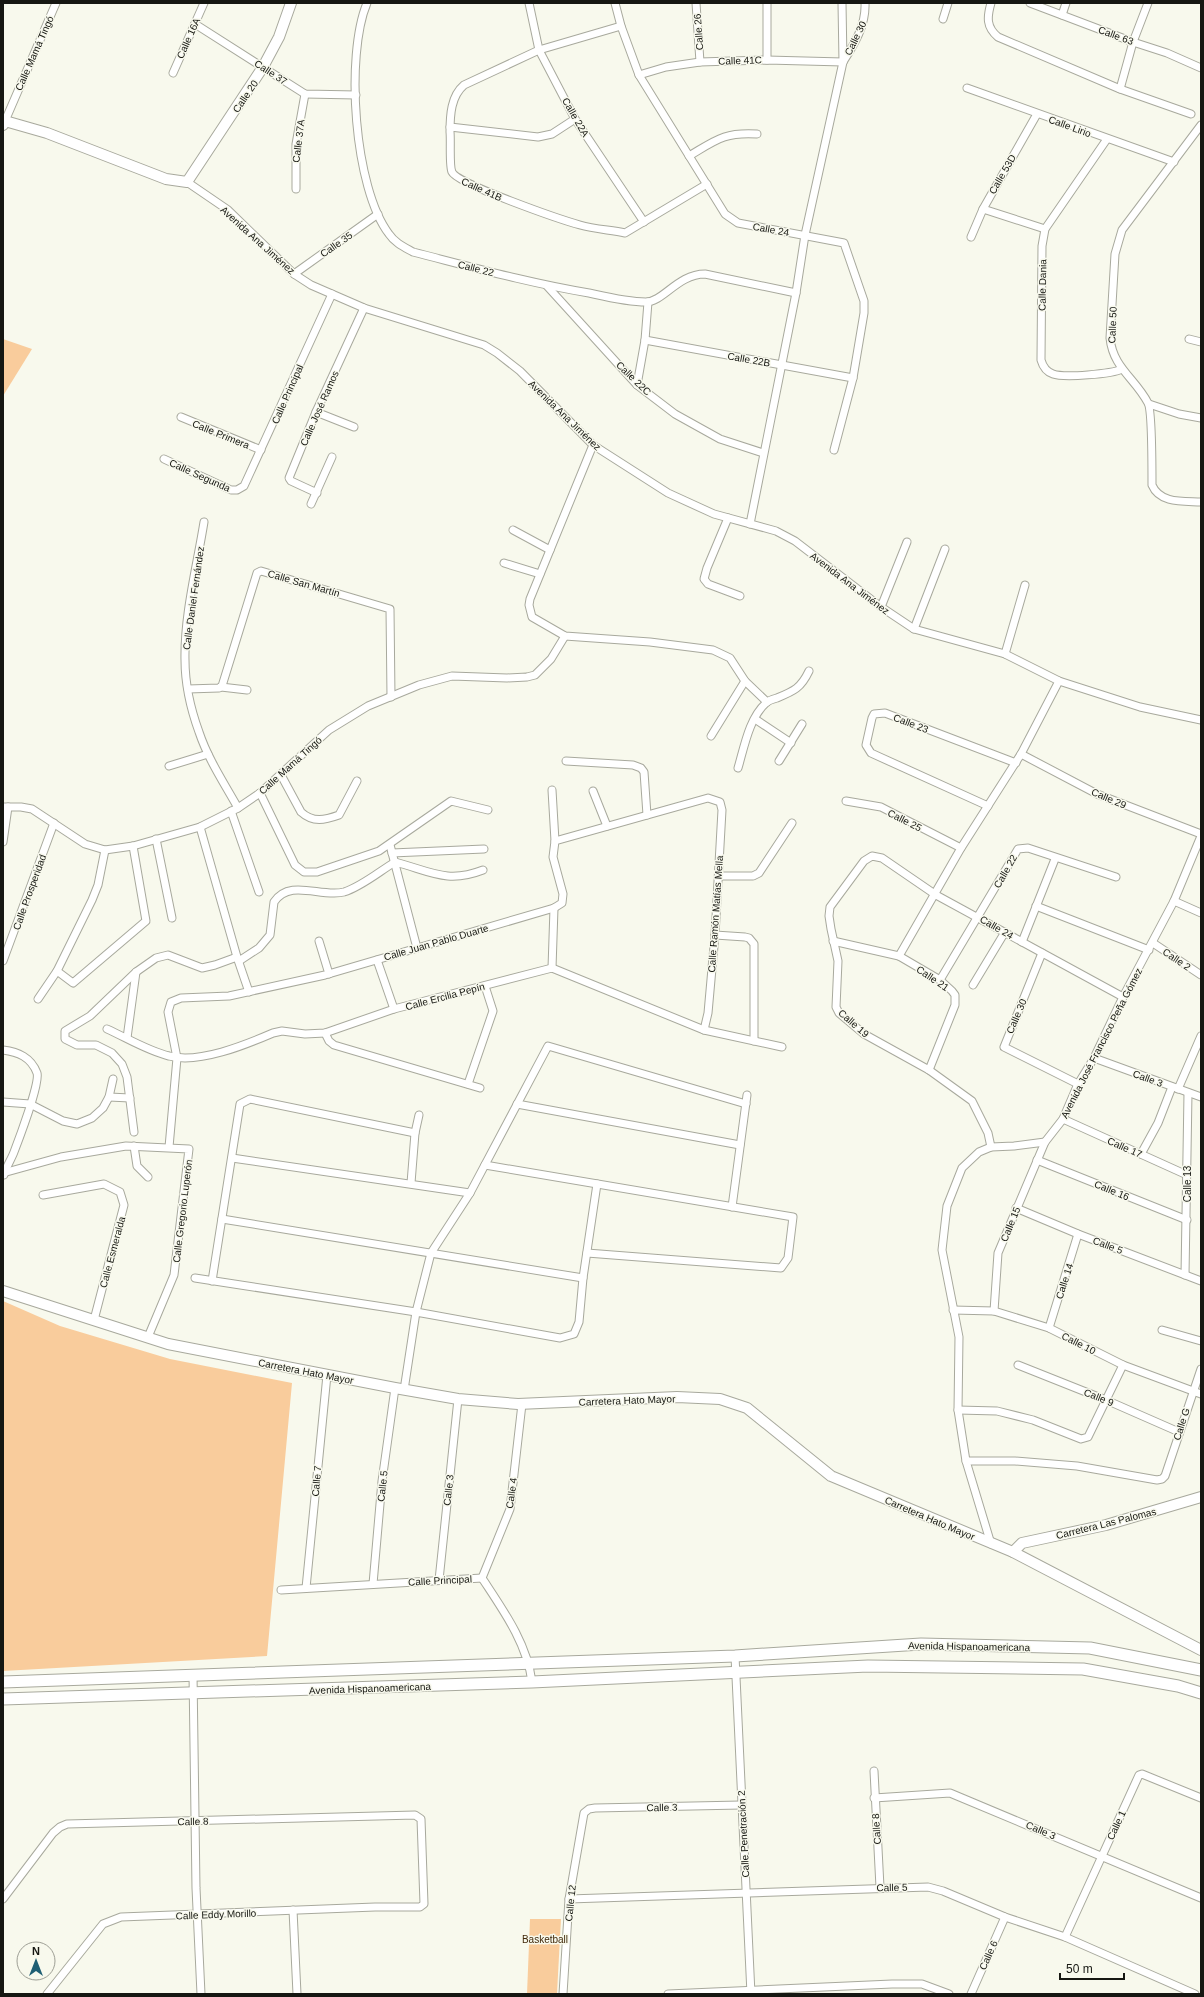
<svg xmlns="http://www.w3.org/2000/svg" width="1204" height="1997" font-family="Helvetica,sans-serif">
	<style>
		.green { fill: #f9cc9c }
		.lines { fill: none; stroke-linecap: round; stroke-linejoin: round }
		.street-casing { stroke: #a8a99d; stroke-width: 9 }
		.secondary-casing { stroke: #a8a99d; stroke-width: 12 }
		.primary-casing { stroke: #a8a99d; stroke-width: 13 }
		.street { stroke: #fff; stroke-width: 7 }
		.secondary { stroke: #fff; stroke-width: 10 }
		.primary { stroke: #fff; stroke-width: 11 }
		.labels { text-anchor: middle; stroke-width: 3; stroke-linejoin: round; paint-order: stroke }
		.street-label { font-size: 10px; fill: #161712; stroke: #f8f9ed }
		.park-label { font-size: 10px; fill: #41290b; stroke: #f8f9ed }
	</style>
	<rect width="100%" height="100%" fill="#f8f9ed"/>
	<g class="green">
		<polygon points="3,339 32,349 3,396"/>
		<polygon points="3,1301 60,1326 170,1359 292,1383 267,1656 3,1671"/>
		<polygon points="530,1919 561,1919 557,1993 527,1994"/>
	</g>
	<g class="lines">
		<g class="street-casing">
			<g id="street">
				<path d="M367 3C345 56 354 188 389 234 395 243 404 247 413 252 472 267 529 283 589 293 607 297 627 302 646 302 663 302 678 274 705 274L796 293"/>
				<polyline points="529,3 539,50 575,119 644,222"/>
				<polyline points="615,3 621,26 639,75 725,214 738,223 844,243 864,301 864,313 853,378 834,450"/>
				<polyline points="696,3 700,62"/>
				<polyline points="767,3 767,60"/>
				<path d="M991 3C987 17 986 27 998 37L1120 89 1191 114"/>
				<polyline points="1030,3 1133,42 1167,53 1201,68"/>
				<polyline points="1062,15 1066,3"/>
				<polyline points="943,19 948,3"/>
				<polyline points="195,24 305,94 356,95"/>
				<path d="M621 26 539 50 464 85C451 96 450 115 450 132 451 140 449 166 452 172 457 184 562 220 580 225 594 229 610 230 625 233L707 184"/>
				<path d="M843 62C855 43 866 25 865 3"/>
				<polyline points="173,73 204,3"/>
				<polyline points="639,75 666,67 700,62 767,60 843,62"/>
				<polyline points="967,88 1174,162"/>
				<polyline points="1120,89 1133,42 1148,3"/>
				<polyline points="3,120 5,121 56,3"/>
				<path d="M1201 125 1122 230 1115 254 1110 338C1113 368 1135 378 1148 403 1152 410 1152 472 1152 485 1160 504 1184 501 1201 502"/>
				<polyline points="450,127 538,137 552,134 575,119"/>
				<path d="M1107 139 1045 229 1042 246 1041 360C1043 367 1047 372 1053 374 1064 378 1112 374 1122 369"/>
				<path d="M689 156C716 140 724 132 757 134"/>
				<polyline points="187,182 228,210 294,274 311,285 364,308 484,345 497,353 520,371 593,445 668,493 714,514 776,531 795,541 881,607 914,629 1005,654 1059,681 1140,707 1201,720"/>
				<polyline points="296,189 296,144 305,94"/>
				<polyline points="983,209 1045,229"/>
				<polyline points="971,237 983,209 1037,114"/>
				<polyline points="294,274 378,214"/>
				<polyline points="547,286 637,385 675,414 720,439 763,453"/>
				<polyline points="1189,339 1201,342"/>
				<polyline points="645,340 853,378"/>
				<polyline points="637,385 645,340 648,302"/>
				<polyline points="1149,404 1179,414 1201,418"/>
				<polyline points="316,412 354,427"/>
				<polyline points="181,417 261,450"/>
				<polyline points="593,445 530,599 529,605 532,617 565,636 650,642 713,650 730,658 745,681 767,702"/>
				<polyline points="164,459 231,490 237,490 244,486 332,294"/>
				<polyline points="317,493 291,481 289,478 316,412 364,308"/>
				<polyline points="311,504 332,457"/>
				<polyline points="728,518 707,568 704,579 708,584 740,596"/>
				<path d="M204 522C197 566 184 615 185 660 185 684 191 710 199 732 208 759 224 783 238 808"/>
				<polyline points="750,524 796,293 805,235 843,62 842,3"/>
				<polyline points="513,530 550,550"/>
				<polyline points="504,563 540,574"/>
				<polyline points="881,607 907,542"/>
				<polyline points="914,629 945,549"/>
				<polyline points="1005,654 1025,585"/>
				<polyline points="221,687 247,690"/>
				<polyline points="188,689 219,688 222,686 257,573 261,571 390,609 391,697"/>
				<polyline points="755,719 791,743"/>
				<polyline points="711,736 745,681"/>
				<polyline points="1021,754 1097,794 1201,834"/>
				<polyline points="566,761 633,765 641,768 644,772 647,815"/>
				<polyline points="779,761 802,724"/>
				<polyline points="169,766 208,754"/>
				<path d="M738 768C744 748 749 718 766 703 769 700 773 699 777 698 794 691 801 688 809 671"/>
				<path d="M281 775 301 812C313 823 325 820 339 815L357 781"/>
				<polyline points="552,790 555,841"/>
				<polyline points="593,791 607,826"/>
				<polyline points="260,793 295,865 304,872 317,872 379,851 451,801 488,810"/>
				<polyline points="846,801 881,807 961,848"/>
				<polyline points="988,806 871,753 866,745 872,718 874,714 885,713 1016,763"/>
				<polyline points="3,807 21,807 32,809 85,844 105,850 133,846 200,827 238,808 260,793 329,730 368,706 419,685 452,676 507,678 527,677 535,675 551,659 565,636"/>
				<polyline points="231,811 259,892"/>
				<polyline points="200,827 237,957 249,992"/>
				<polyline points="156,839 172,918"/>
				<polyline points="3,842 8,807"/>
				<polyline points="390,845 417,948"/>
				<polyline points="105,850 98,885 92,900 57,971 73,983 146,921 133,846"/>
				<polyline points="392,853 484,849"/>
				<polyline points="719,876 753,876 759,873 792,823"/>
				<polyline points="1174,901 1201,913"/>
				<polyline points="1036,906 1149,950"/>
				<polyline points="715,935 745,937 749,938 754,944 754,1041"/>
				<polyline points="319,941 329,974"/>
				<polyline points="833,941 899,956 940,980 952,991 955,995 955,1005 929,1070"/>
				<polyline points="1022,942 1055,859"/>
				<polyline points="1153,943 1201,975"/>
				<polyline points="1042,953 1004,1047 1078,1084"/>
				<polyline points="899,956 961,848 1021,754 1059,681"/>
				<polyline points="377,960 394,1009"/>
				<polyline points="3,961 54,823"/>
				<path d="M239 961 259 948 270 935 274 902C290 878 321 898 344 892 361 887 380 871 395 862 430 871 447 884 483 870"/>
				<polyline points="552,968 554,908"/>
				<polyline points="940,980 1018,849 1028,848 1116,877"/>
				<polyline points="973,985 1005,932"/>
				<polyline points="38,999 57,971"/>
				<path d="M107 1029C127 1038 148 1051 169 1056 199 1064 245 1045 273 1033L282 1031 305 1034 325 1033 394 1009 552 968 704 1030 782 1047"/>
				<polyline points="325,1033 329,1041 334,1045 480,1088"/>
				<polyline points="127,1038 136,972"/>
				<path d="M3 1050C18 1052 31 1057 37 1073 40 1083 19 1139 14 1152 11 1160 6 1167 4 1175"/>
				<polyline points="1094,1058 1201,1097"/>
				<polyline points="468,1084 493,1011 485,986"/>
				<polyline points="1178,1089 1201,1036"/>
				<polyline points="109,1097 130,1098"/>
				<polyline points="3,1102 30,1104 63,1121 77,1124 92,1118 103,1108 109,1097 113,1079"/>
				<polyline points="517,1104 740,1145"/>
				<polyline points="1063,1119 1187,1175"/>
				<polyline points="134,1132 127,1077 122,1064 112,1053 96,1045 77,1045 65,1039 65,1031 90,1016 136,972 156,958 168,955 202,968 215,965 237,957"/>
				<polyline points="134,1146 137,1166 148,1177"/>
				<polyline points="169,1147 177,1058 168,1012 171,1002 181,998 229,996 325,975 554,908 562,903 563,894 553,857 555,841 708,798 720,802 722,810 715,935 708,1013 704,1030"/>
				<polyline points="991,1147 988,1133 972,1101 929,1070 864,1034 839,1013 836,1007 838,961 831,929 829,916 830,907 864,861 872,856 882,858 936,895 1123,997"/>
				<polyline points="1141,1154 1158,1123 1172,1087"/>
				<polyline points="232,1158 470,1193"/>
				<polyline points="1037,1160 1187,1220"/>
				<polyline points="485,1165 793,1217 788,1258 781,1268 587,1253"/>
				<polyline points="3,1173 61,1157 126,1146 189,1149 174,1275 148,1337"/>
				<polyline points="411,1183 415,1133 419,1115"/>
				<polyline points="43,1195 104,1184 120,1192 124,1205 94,1320"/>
				<polyline points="732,1207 747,1095"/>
				<polyline points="1016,1208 1078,1234 1201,1281"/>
				<polyline points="222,1219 583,1278"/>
				<polyline points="1185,1275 1188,1093"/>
				<polyline points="195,1278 416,1312 431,1253 470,1193 548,1046 746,1104"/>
				<polyline points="212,1281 240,1104 250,1099 415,1133"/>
				<polyline points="953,1310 994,1311 1049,1328 1123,1365 1201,1394"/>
				<polyline points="994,1311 998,1253 1045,1142 1063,1119 1078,1084 1094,1058 1123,997 1174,901 1201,836"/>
				<polyline points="1049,1328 1078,1234"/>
				<polyline points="1162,1330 1201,1341"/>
				<polyline points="1018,1365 1106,1400 1179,1432"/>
				<polyline points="404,1390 416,1312 560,1338 574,1334 579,1322 583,1278 597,1184"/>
				<polyline points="958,1410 997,1411 1033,1420 1081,1439 1088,1437 1123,1365"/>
				<polyline points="966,1461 1015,1461 1077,1466 1157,1480 1162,1479 1165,1476 1201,1369"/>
				<polyline points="991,1544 966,1461 958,1410 959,1337 942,1250 947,1206 962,1168 979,1152 991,1147 1014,1146 1045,1142"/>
				<polyline points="482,1578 510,1509 522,1404"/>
				<path d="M482 1578C503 1610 527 1643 532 1682"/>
				<polyline points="439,1580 458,1399"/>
				<polyline points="373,1584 382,1481 395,1388"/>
				<polyline points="306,1588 327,1375"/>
				<polyline points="281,1590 482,1578"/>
				<polyline points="735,1656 751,1994"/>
				<polyline points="193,1674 196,1888 201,1994"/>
				<polyline points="874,1771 880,1887"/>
				<polyline points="874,1798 950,1793 1201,1898"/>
				<polyline points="3,1899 53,1833 60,1827 67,1824 415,1815 421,1819 424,1904 420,1907 375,1907 121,1917 103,1924 47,1994"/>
				<polyline points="569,1899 928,1887 943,1891 1005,1917 1065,1937 1195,1994"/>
				<polyline points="293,1910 297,1994"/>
				<polyline points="1065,1937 1139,1775 1142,1774 1201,1798"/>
				<polyline points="563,1994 569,1899 584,1813 589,1809 595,1808 741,1805"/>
				<polyline points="668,1994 892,1984 922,1984 949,1994"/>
				<polyline points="971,1994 1005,1917"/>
			</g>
		</g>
		<g class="secondary-casing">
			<g id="secondary">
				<polyline points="3,125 5,121 47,133 166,179 187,182 263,67 279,37 291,3"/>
				<polyline points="3,1291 168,1344 395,1388 458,1399 518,1404 677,1397 720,1399 747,1408 831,1476 1013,1552 1201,1650"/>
				<polyline points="1013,1552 1022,1543 1106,1525 1201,1497"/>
			</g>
		</g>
		<g class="primary-casing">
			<g id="primary">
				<polyline points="3,1682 735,1656 921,1644 1090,1648 1201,1670"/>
				<polyline points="3,1699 532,1682 868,1666 1083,1669 1178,1686 1201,1693"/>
			</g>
		</g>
		<use href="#street" class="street"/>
		<use href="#secondary" class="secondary"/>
		<use href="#primary" class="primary"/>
	</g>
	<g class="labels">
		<g class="street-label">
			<text transform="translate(698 32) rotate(-94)" y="4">Calle 26</text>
			<text transform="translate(1116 35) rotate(20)" y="4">Calle 63</text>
			<text transform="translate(188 38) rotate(-66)" y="4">Calle 16A</text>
			<text transform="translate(855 38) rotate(-64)" y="4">Calle 30</text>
			<text transform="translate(34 53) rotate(-66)" y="4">Calle Mamá Tingó</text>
			<text transform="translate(740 60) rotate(-2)" y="4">Calle 41C</text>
			<text transform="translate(271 72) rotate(33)" y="4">Calle 37</text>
			<text transform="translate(245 96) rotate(-56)" y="4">Calle 20</text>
			<text transform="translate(576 117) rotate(60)" y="4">Calle 22A</text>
			<text transform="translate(1070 126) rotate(20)" y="4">Calle Lirio</text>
			<text transform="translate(298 141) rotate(-83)" y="4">Calle 37A</text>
			<text transform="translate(1002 174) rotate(-60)" y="4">Calle 53D</text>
			<text transform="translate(482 189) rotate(24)" y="4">Calle 41B</text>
			<text transform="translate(771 229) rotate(10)" y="4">Calle 24</text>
			<text transform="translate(258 240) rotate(42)" y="4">Avenida Ana Jiménez</text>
			<text transform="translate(336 244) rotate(-35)" y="4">Calle 35</text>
			<text transform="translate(476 268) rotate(14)" y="4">Calle 22</text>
			<text transform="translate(1042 285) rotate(-89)" y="4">Calle Dania</text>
			<text transform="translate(1112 325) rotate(-88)" y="4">Calle 50</text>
			<text transform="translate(749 359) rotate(10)" y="4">Calle 22B</text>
			<text transform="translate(634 378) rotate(44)" y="4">Calle 22C</text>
			<text transform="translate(287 394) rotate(-66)" y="4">Calle Principal</text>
			<text transform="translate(319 408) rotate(-66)" y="4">Calle José Ramos</text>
			<text transform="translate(565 415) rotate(44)" y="4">Avenida Ana Jiménez</text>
			<text transform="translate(221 434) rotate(22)" y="4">Calle Primera</text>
			<text transform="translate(200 475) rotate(24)" y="4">Calle Segunda</text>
			<text transform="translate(304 583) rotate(16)" y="4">Calle San Martín</text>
			<text transform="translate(850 583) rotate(37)" y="4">Avenida Ana Jiménez</text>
			<text transform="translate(193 598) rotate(-82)" y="4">Calle Daniel Fernández</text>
			<text transform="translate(911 723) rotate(21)" y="4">Calle 23</text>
			<text transform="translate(290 765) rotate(-42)" y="4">Calle Mamá Tingó</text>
			<text transform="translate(1109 798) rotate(23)" y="4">Calle 29</text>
			<text transform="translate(905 820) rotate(27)" y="4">Calle 25</text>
			<text transform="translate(1005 871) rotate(-60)" y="4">Calle 22</text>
			<text transform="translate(29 892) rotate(-70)" y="4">Calle Prosperidad</text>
			<text transform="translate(715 914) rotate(-86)" y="4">Calle Ramón Matías Mella</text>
			<text transform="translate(997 927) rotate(30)" y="4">Calle 24</text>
			<text transform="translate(436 942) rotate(-16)" y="4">Calle Juan Pablo Duarte</text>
			<text transform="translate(1177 959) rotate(34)" y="4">Calle 2</text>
			<text transform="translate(933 978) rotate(34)" y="4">Calle 21</text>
			<text transform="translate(445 996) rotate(-15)" y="4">Calle Ercilia Pepín</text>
			<text transform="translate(1016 1016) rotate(-67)" y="4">Calle 30</text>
			<text transform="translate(854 1023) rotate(41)" y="4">Calle 19</text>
			<text transform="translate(1101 1043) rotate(-63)" y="4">Avenida José Francisco Peña Gómez</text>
			<text transform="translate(1148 1078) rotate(20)" y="4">Calle 3</text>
			<text transform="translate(1125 1147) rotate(24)" y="4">Calle 17</text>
			<text transform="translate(1187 1184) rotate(-90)" y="4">Calle 13</text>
			<text transform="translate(1112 1190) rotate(22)" y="4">Calle 16</text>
			<text transform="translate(182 1211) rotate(-83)" y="4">Calle Gregorio Luperón</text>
			<text transform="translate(1010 1224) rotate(-68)" y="4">Calle 15</text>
			<text transform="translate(1108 1245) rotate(21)" y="4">Calle 5</text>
			<text transform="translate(112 1252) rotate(-75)" y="4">Calle Esmeralda</text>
			<text transform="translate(1064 1281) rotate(-72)" y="4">Calle 14</text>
			<text transform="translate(1079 1343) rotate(27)" y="4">Calle 10</text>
			<text transform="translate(306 1371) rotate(11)" y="4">Carretera Hato Mayor</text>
			<text transform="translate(1099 1397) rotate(22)" y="4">Calle 9</text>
			<text transform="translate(627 1400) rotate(-2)" y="4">Carretera Hato Mayor</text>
			<text transform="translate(1181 1424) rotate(-72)" y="4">Calle G</text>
			<text transform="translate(316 1481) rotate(-85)" y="4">Calle 7</text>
			<text transform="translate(382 1486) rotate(-84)" y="4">Calle 5</text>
			<text transform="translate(448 1490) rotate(-84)" y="4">Calle 3</text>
			<text transform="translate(511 1493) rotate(-82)" y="4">Calle 4</text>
			<text transform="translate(930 1518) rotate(23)" y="4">Carretera Hato Mayor</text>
			<text transform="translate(1106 1523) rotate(-14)" y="4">Carretera Las Palomas</text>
			<text transform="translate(440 1580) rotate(-3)" y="4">Calle Principal</text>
			<text transform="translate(969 1646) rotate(1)" y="4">Avenida Hispanoamericana</text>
			<text transform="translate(370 1688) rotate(-2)" y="4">Avenida Hispanoamericana</text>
			<text transform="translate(662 1807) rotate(-1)" y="4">Calle 3</text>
			<text transform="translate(193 1821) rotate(-1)" y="4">Calle 8</text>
			<text transform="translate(1116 1825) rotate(-65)" y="4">Calle 1</text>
			<text transform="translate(876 1829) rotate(-94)" y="4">Calle 8</text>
			<text transform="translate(1041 1830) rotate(23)" y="4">Calle 3</text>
			<text transform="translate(743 1834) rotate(-93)" y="4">Calle Penetración 2</text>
			<text transform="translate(892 1887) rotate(-1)" y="4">Calle 5</text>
			<text transform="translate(570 1903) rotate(-84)" y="4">Calle 12</text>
			<text transform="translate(216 1914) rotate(-2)" y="4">Calle Eddy Morillo</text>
			<text transform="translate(988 1955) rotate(-66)" y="4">Calle 6</text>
		</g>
		<g class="park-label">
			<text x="545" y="1943">Basketball</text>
		</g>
	</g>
	<rect width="1204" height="1997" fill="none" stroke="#161712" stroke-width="8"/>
	<g transform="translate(36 1961)"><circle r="19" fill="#f8f9ed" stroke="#9e9f95"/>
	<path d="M0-3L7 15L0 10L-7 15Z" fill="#1f5f74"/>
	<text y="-6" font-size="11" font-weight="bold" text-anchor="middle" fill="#161712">N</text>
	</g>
	<path d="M1060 1973v6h64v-6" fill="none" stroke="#161712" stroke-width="2"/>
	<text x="1066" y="1973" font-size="12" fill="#161712" stroke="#f8f9ed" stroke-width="3" paint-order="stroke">50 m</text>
</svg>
